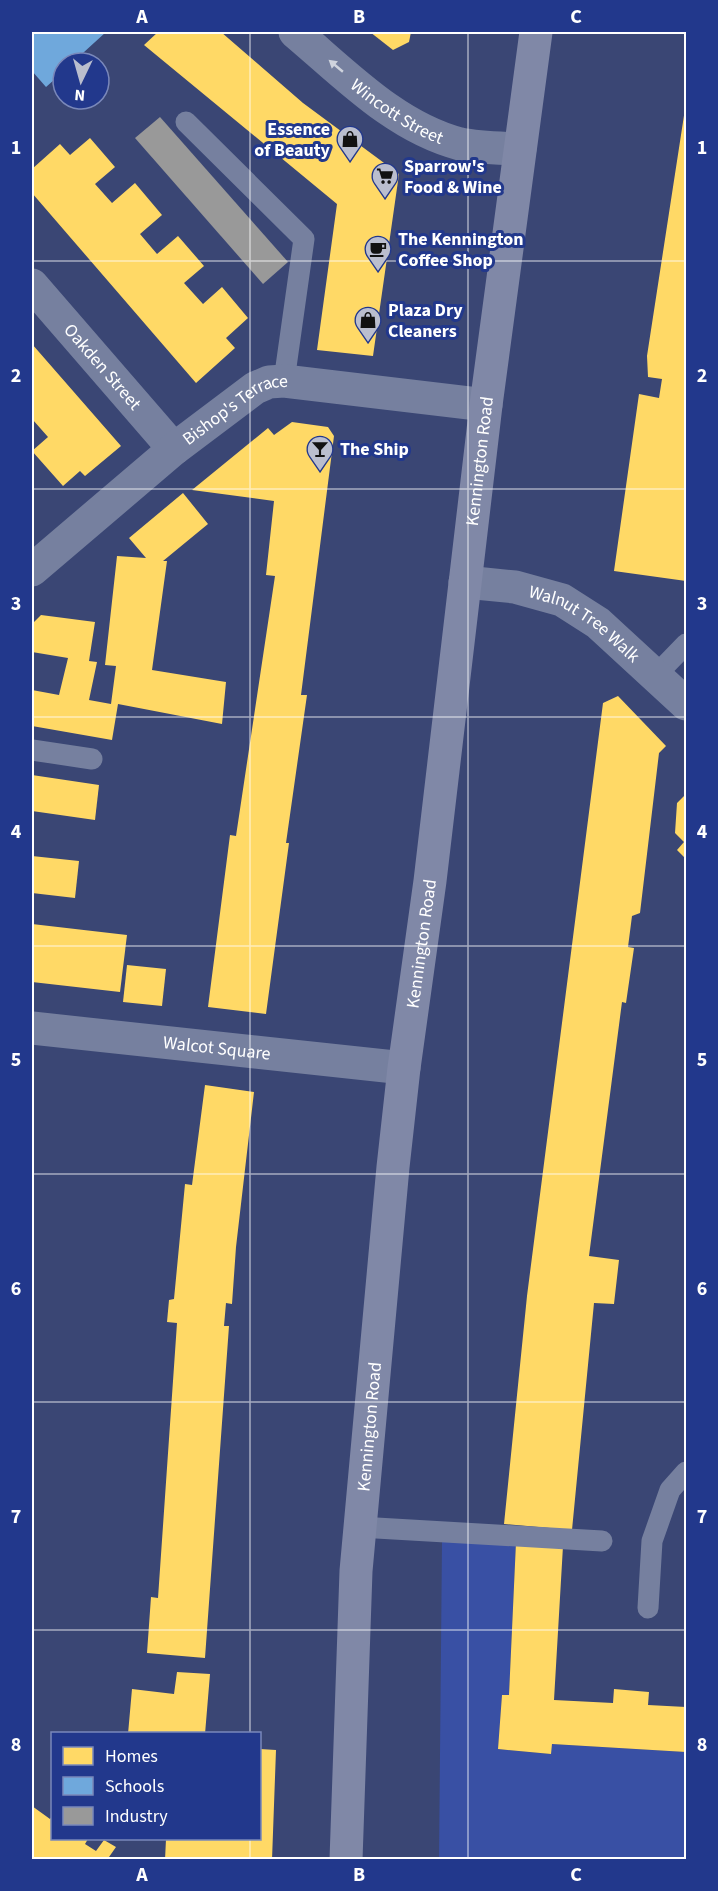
<svg xmlns="http://www.w3.org/2000/svg" width="718" height="1891" font-family="'Source Sans 3',sans-serif">
	<style>
		.green { fill: #3950a4 }
		.homes { fill: #ffd966 }
		.schools { fill: #6fa8dc }
		.industry { fill: #999 }
		.lines { fill: none; stroke-linecap: round; stroke-linejoin: round }
		.lane { stroke: #76809f; stroke-width: 21 }
		.street { stroke: #76809f; stroke-width: 33 }
		.primary { stroke: #8088a7; stroke-width: 33 }
		.oneway { fill: #cfd3dd }
		.grid { fill: none; stroke: #fff; stroke-width: 1.5; stroke-opacity: 0.55 }
		.labels { text-anchor: middle; stroke-width: 6; stroke-linejoin: round; paint-order: stroke }
		.street-label { font-size: 18px; fill: #fff; stroke: #22388c }
		.poi-label { font-size: 18px; font-weight: bold; fill: #fff; stroke: #22388c; text-anchor: start }
		.neatline { fill: none; stroke: #fff; stroke-width: 2 }
		.grid-label { font-size: 20px; text-anchor: middle; font-weight: bold; fill: #fff }
	</style>
	<rect width="100%" height="100%" fill="#3a4674"/>
	<polygon class="green" points="442,1542 516,1542 509,1695 502,1695 498,1749 550,1754 552,1744 686,1752 686,1859 439,1860"/>
	<g class="homes">
		<polygon points="158,32 221,32 303,103 399,174 373,356 317,350 337,204 144,45"/>
		<polygon points="370,32 411,32 409,42 393,50"/>
		<polygon points="685,109 686,109 686,581 614,571 639,394 659,398 662,379 648,377 647,356"/>
		<polygon points="90,138 115,167 95,184 112,203 135,183 162,215 140,234 157,254 178,236 204,266 184,283 203,304 222,287 248,318 226,338 235,348 196,383 32,193 32,169 60,144 70,155"/>
		<polygon points="32,344 121,446 85,476 80,471 63,486 32,451 48,437 33,420 32,422"/>
		<polygon points="292,422 328,427 334,436 301,695 307,695 286,843 289,843 266,1014 208,1007 230,835 236,836 275,576 266,575 274,501 192,490 268,428 274,435"/>
		<polygon points="183,493 208,524 163,561 167,561 152,670 226,682 222,724 118,704 112,740 32,726 32,690 59,695 68,658 32,652 32,624 41,615 95,622 89,661 97,662 89,700 111,704 116,666 105,665 117,556 146,558 129,538"/>
		<polygon points="618,696 666,746 659,753 640,913 632,916 628,947 634,948 626,1003 622,1002 589,1256 619,1260 614,1304 594,1303 572,1530 504,1524 527,1296 603,703"/>
		<polygon points="32,775 99,785 95,820 32,811"/>
		<polygon points="686,794 686,859 677,850 684,842 675,833 677,803"/>
		<polygon points="32,856 79,861 75,898 32,893"/>
		<polygon points="32,924 127,935 120,992 32,982"/>
		<polygon points="127,965 166,969 162,1006 123,1002"/>
		<polygon points="205,1085 254,1092 236,1247 232,1304 226,1303 224,1326 229,1326 205,1658 147,1653 151,1597 158,1598 177,1323 167,1322 169,1300 174,1299 185,1184 192,1185"/>
		<polygon points="516,1542 563,1546 554,1700 613,1703 614,1689 649,1692 648,1705 686,1707 686,1752 552,1744 551,1754 498,1749 502,1695 509,1695"/>
		<polygon points="177,1672 210,1674 205,1734 128,1734 132,1689 174,1694"/>
		<polygon points="260,1749 276,1750 272,1860 165,1860 166,1839 260,1839"/>
		<polygon points="32,1806 50,1819 52,1816 52,1839 88,1839 85,1844 96,1851 104,1840 116,1847 109,1857 112,1860 32,1860"/>
	</g>
	<polygon class="schools" points="32,32 106,32 72,63 63,63 63,72 46,87 32,71"/>
	<polygon class="industry" points="160,117 288,262 263,284 135,138"/>
	<g class="lines">
		<g class="lane">
			<polyline points="186,122 304,239 284,381"/>
			<polyline points="655,676 686,644"/>
			<polyline points="32,750 92,759"/>
			<polyline points="359,1527 602,1541"/>
			<polyline points="648,1608 652,1541 670,1490 686,1472"/>
		</g>
		<g class="street">
			<path id="s1" d="M295 32C345 74 395 127 460 144 479 148 501 148 520 149"/>
			<path id="s2" d="M32 285 174 449"/>
			<path id="s3" d="M32 570 174 449 255 388 269 382 284 381 486 405"/>
			<path id="s4" d="M465 582 515 587 562 600 598 623 686 704"/>
			<path id="s5" d="M32 1028 404 1068"/>
		</g>
		<path class="primary" id="s6" d="M346 1860 356 1571 393 1167 404 1068 430 881 486 405 536 32"/>
	</g>
	<defs><path id="oneway-solid" d="M-6-.8H1V-3.2L6.5 0L1 3.2V.8H-6Z" transform="scale(1.5)"/></defs>
	<use class="oneway" href="#oneway-solid" transform="translate(336 66) rotate(-140)"/>
	<path class="grid" d="M250 32V1734M468 32V1860M32 261H686M32 489H686M32 717H686M32 946H686M32 1174H686M32 1402H686M32 1630H686M250 1838V1860"/>
	<defs>
		<g id="shop-pin" transform="scale(1.35)"><path d="M0 17L-7.5 6A9.5 9.5 0 1 1 7.5 6Z" fill="#babece" stroke="#22388c"/><path d="M-5-2.5h2.3a2.7 3.5 0 0 1 5.4 0H5L5.5 6h-11ZM-1.5-2.5h3a1.5 2.3 0 0 0-3 0Z" fill="#111"/></g>
		<g id="supermarket-pin" transform="scale(1.35)"><path d="M0 17L-7.5 6A9.5 9.5 0 1 1 7.5 6Z" fill="#babece" stroke="#22388c"/><path d="M-6-5.5h2.5l.6 2H6L4.5 2H-2.5L-4.4-4H-6ZM-1.5 3.2a1.3 1.3 0 1 0 .1 0ZM3 3.2a1.3 1.3 0 1 0 .1 0Z" fill="#111"/></g>
		<g id="cafe-pin" transform="scale(1.35)"><path d="M0 17L-7.5 6A9.5 9.5 0 1 1 7.5 6Z" fill="#babece" stroke="#22388c"/><path d="M-5.5-4.5H6V0H3Q3 3.5 0 3.5H-2.5Q-5.5 3.5-5.5 0ZM3-3.2v2h1.7v-2ZM-6 4.5H4V6H-6Z" fill="#111"/></g>
		<g id="bar-pin" transform="scale(1.35)"><path d="M0 17L-7.5 6A9.5 9.5 0 1 1 7.5 6Z" fill="#babece" stroke="#22388c"/><path d="M-6-5H6L.8 .8V4.5H3.5V6h-7V4.5H-.8V.8Z" fill="#111"/></g>
	</defs>
	<g fill-rule="evenodd">
		<use href="#shop-pin" x="350" y="139"/>
		<use href="#supermarket-pin" x="385" y="176"/>
		<use href="#cafe-pin" x="378" y="249"/>
		<use href="#shop-pin" x="368" y="320"/>
		<use href="#bar-pin" x="320" y="449"/>
	</g>
	<g class="labels">
		<g class="street-label">
			<text dy="6" stroke="none"><textPath href="#s1" startOffset="130">Wincott Street</textPath></text>
			<text dy="6" stroke="none"><textPath href="#s2" startOffset="108">Oakden Street</textPath></text>
			<text dy="6" stroke="none"><textPath href="#s3" startOffset="261">Bishop's Terrace</textPath></text>
			<text dy="6" stroke="none"><textPath href="#s6" startOffset="1406">Kennington Road</textPath></text>
			<text dy="6" stroke="none"><textPath href="#s4" startOffset="130">Walnut Tree Walk</textPath></text>
			<text dy="6" stroke="none"><textPath href="#s6" startOffset="920">Kennington Road</textPath></text>
			<text dy="6" stroke="none"><textPath href="#s5" startOffset="186">Walcot Square</textPath></text>
			<text dy="6" stroke="none"><textPath href="#s6" startOffset="434">Kennington Road</textPath></text>
		</g>
		<g class="poi-label">
			<text x="330" y="135" text-anchor="end">Essence<tspan x="330" dy="21">of Beauty</tspan></text>
			<text x="404" y="172">Sparrow's<tspan x="404" dy="21">Food &amp; Wine</tspan></text>
			<text x="398" y="245">The Kennington<tspan x="398" dy="21">Coffee Shop</tspan></text>
			<text x="388" y="316">Plaza Dry<tspan x="388" dy="21">Cleaners</tspan></text>
			<text x="340" y="455">The Ship</text>
		</g>
	</g>
	<rect width="718" height="1891" fill="none" stroke="#22388c" stroke-width="66"/>
	<rect x="51" y="1732" width="210" height="108" fill="#22388c" stroke="#7a88ba" stroke-width="1.5"/>
	<rect x="63" y="1747" width="30" height="18" fill="#ffd966" stroke="#7a88ba" stroke-width="1.5"/>
	<text x="105" y="1762" font-size="18" fill="#ffffff">Homes</text>
	<rect x="63" y="1777" width="30" height="18" fill="#6fa8dc" stroke="#7a88ba" stroke-width="1.5"/>
	<text x="105" y="1792" font-size="18" fill="#ffffff">Schools</text>
	<rect x="63" y="1807" width="30" height="18" fill="#999999" stroke="#7a88ba" stroke-width="1.5"/>
	<text x="105" y="1822" font-size="18" fill="#ffffff">Industry</text>
	<g transform="translate(81 81) rotate(185)"><circle r="28" fill="#22388c" stroke="#7a88ba" stroke-width="1.5"/>
	<path d="M0-4.5L10 22L0 15L-10 22Z" fill="#babece"/>
	<text y="-9" font-size="16" font-weight="bold" text-anchor="middle" fill="#ffffff">N</text>
	</g>
	<rect x="33" y="33" width="652" height="1825" class="neatline"/>
	<g class="grid-label">
		<text x="142" y="23">A</text>
		<text x="359" y="23">B</text>
		<text x="576" y="23">C</text>
		<text x="16" y="154">1</text>
		<text x="702" y="154">1</text>
		<text x="16" y="382">2</text>
		<text x="702" y="382">2</text>
		<text x="16" y="610">3</text>
		<text x="702" y="610">3</text>
		<text x="16" y="838">4</text>
		<text x="702" y="838">4</text>
		<text x="16" y="1066">5</text>
		<text x="702" y="1066">5</text>
		<text x="16" y="1295">6</text>
		<text x="702" y="1295">6</text>
		<text x="16" y="1523">7</text>
		<text x="702" y="1523">7</text>
		<text x="16" y="1751">8</text>
		<text x="702" y="1751">8</text>
		<text x="142" y="1881">A</text>
		<text x="359" y="1881">B</text>
		<text x="576" y="1881">C</text>
	</g>
</svg>
